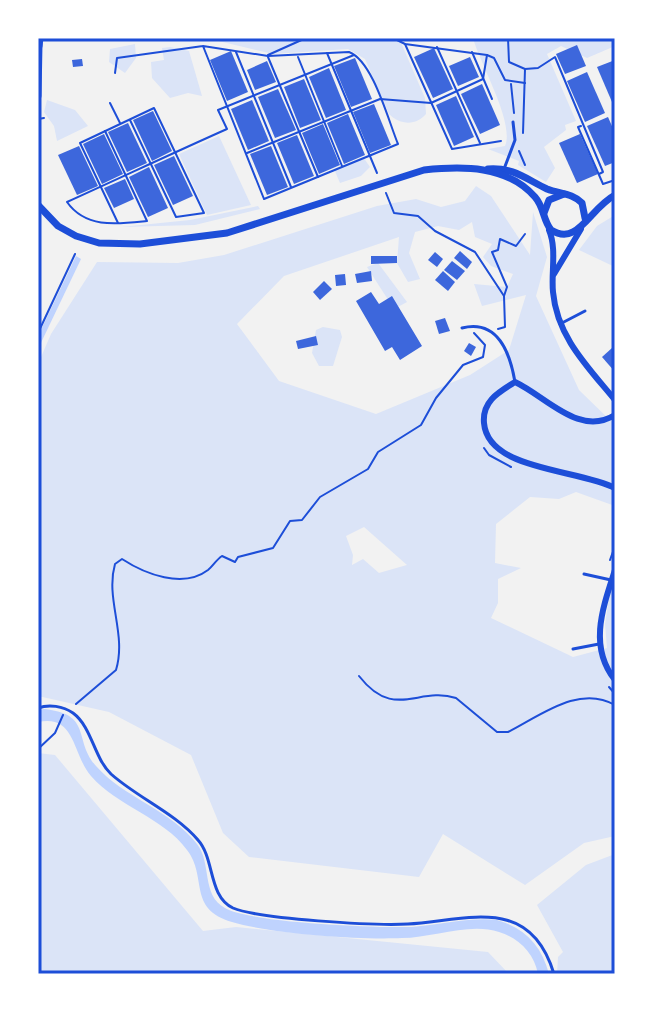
<svg xmlns="http://www.w3.org/2000/svg" width="653" height="1012" font-family="Manrope,sans-serif">
	<style>
		.green { fill: #dbe4f7; fill-rule: evenodd }
		.water { fill: #bfd3fe }
		.building { fill: #3d67dc }
		.lines { fill: none; stroke-linecap: round; stroke-linejoin: round }
		.path { stroke: #1d4ed8; stroke-width: 2 }
		.service { stroke: #1d4ed8; stroke-width: 3 }
		.minor { stroke: #1d4ed8; stroke-width: 6 }
		.tertiary { stroke: #1d4ed8; stroke-width: 7 }
		.primary { stroke: #1d4ed8; stroke-width: 9 }
		.neatline { fill: none; stroke: #1d4ed8; stroke-width: 3 }
	</style>
	<rect width="100%" height="100%" fill="#f2f2f2"/>
	<g class="green">
		<path d="M206 38H399L425 98 426 114C416 126 400 125 389 114L365 59 348 49 273 54Z"/>
		<path d="M473 38H615V46L587 58 561 46 547 54 576 121 565 125 566 130 544 147 555 168 546 182 518 165 519 161 488 149 505 146C515 123 480 64 473 38Z"/>
		<polygon points="135,44 136,58 125,73 109,62 110,49"/>
		<polygon points="170,47 189,51 202,96 188,93 170,98 152,78 151,62 164,60 162,48"/>
		<polygon points="47,100 75,110 88,126 57,141 54,126 44,112"/>
		<polygon points="219,136 251,205 207,215 179,154"/>
		<polygon points="363,157 370,167 361,176 340,183 334,169"/>
		<path d="M476 186 491 196 530 255 533 212 547 257 536 296 579 390 615 425V506L576 492 559 499 530 497 496 524 495 563 521 568 498 579V603L491 618 573 657 607 648 605 624 615 559V836L584 843 525 885 443 834 419 877 249 857 223 833 191 755 109 712 38 696V364L51 334 97 262 178 263 224 255 377 206 416 199 441 207 465 201ZM472 222 475 237 492 244 483 257 491 266 513 274 507 287 474 284 482 306 526 295 509 350 470 375 376 414 279 381 237 324 284 276 399 237 397 263 408 282 420 279 409 253 415 232 438 226 459 230ZM364 527 407 565 379 573 363 559 352 565 353 555 346 536Z"/>
		<polygon points="258,206 260,209 195,225 121,227 190,220"/>
		<polygon points="615,215 615,267 579,250 597,226"/>
		<polygon points="378,263 407,302 394,309 367,267"/>
		<polygon points="323,327 340,330 342,337 333,366 319,366 312,353 316,330"/>
		<polygon points="38,753 55,755 203,931 236,927 488,952 509,974 38,974"/>
		<polygon points="615,854 615,974 557,974 558,957 563,952 537,905 586,865"/>
	</g>
	<g class="water">
		<polygon points="76,256 81,259 38,349 38,336"/>
		<path d="M44 709C93 714 73 740 96 766 123 797 172 811 197 844 212 863 201 895 225 908 250 923 379 928 412 927 440 925 468 917 497 920 525 928 542 946 549 974H538C534 953 519 938 499 932 470 922 432 938 402 938 359 940 273 934 232 922 187 909 208 877 187 850 164 818 117 806 91 776 72 754 76 714 38 722V710Z"/>
	</g>
	<g class="building">
		<polygon points="577,45 586,66 565,74 556,54"/>
		<polygon points="434,48 453,89 433,98 414,57"/>
		<polygon points="231,51 248,92 227,101 210,60"/>
		<polygon points="470,57 479,77 458,86 449,66"/>
		<polygon points="355,58 372,99 351,107 334,66"/>
		<polygon points="82,59 83,66 73,67 72,60"/>
		<polygon points="615,60 615,109 597,67"/>
		<polygon points="267,61 276,82 255,90 247,70"/>
		<polygon points="329,68 346,110 326,118 309,77"/>
		<polygon points="587,72 605,113 585,122 567,81"/>
		<polygon points="304,79 321,120 300,128 284,87"/>
		<polygon points="482,84 500,125 480,134 461,94"/>
		<polygon points="278,89 296,130 275,138 258,97"/>
		<polygon points="456,96 474,137 454,146 436,105"/>
		<polygon points="252,100 269,141 248,150 231,109"/>
		<polygon points="374,104 391,145 370,153 353,112"/>
		<polygon points="153,111 172,151 152,161 133,120"/>
		<polygon points="348,114 365,155 344,164 327,123"/>
		<polygon points="608,117 615,133 615,162 605,166 587,126"/>
		<polygon points="128,123 147,163 127,172 108,132"/>
		<polygon points="323,124 340,165 319,174 302,133"/>
		<polygon points="104,134 123,174 102,184 83,144"/>
		<polygon points="580,134 598,174 577,183 559,143"/>
		<polygon points="297,135 314,176 294,184 277,143"/>
		<polygon points="79,146 98,186 77,195 58,155"/>
		<polygon points="271,146 288,187 267,195 250,154"/>
		<polygon points="174,156 193,196 173,205 154,165"/>
		<polygon points="149,167 168,208 148,217 129,177"/>
		<polygon points="125,179 134,199 114,208 104,188"/>
		<polygon points="460,251 472,262 467,269 454,258"/>
		<polygon points="435,252 443,259 437,267 428,260"/>
		<polygon points="371,256 397,256 397,263 371,264"/>
		<polygon points="452,261 465,271 457,280 444,270"/>
		<polygon points="371,271 372,281 357,283 355,274"/>
		<polygon points="443,271 455,282 448,291 435,280"/>
		<polygon points="345,274 346,285 336,286 335,275"/>
		<polygon points="324,281 332,289 320,300 313,292"/>
		<polygon points="371,292 379,304 392,296 422,346 400,360 392,347 385,351 356,301"/>
		<polygon points="445,318 450,331 439,334 435,321"/>
		<polygon points="316,336 318,345 298,349 296,341"/>
		<polygon points="469,343 476,347 471,356 464,351"/>
		<polygon points="612,348 615,352 615,372 602,357"/>
	</g>
	<g class="lines">
		<g class="path">
			<polyline points="393,38 405,44 487,55 494,58 505,80 525,83"/>
			<polyline points="508,38 509,62 525,69 523,133"/>
			<polyline points="405,44 452,149 501,141"/>
			<polyline points="437,47 480,143"/>
			<polyline points="236,52 291,187"/>
			<polyline points="472,52 492,99"/>
			<polyline points="327,53 377,173"/>
			<polyline points="268,55 306,38"/>
			<polyline points="268,57 318,177"/>
			<polyline points="298,57 342,166"/>
			<polyline points="525,69 538,68 555,57 603,172 599,174"/>
			<path d="M115 73 117 58 203 46 268 56 349 52C373 61 388 120 398 144L264 199 203 46"/>
			<polyline points="511,84 514,113"/>
			<polyline points="110,103 120,123"/>
			<polyline points="38,119 44,118"/>
			<polyline points="581,126 578,127 603,184 615,180"/>
			<path d="M105 131 147 221C118 224 86 229 67 202 120 178 173 153 227 129L218 110 354 55"/>
			<polyline points="519,151 525,165"/>
			<polyline points="247,153 380,99 431,103 483,79 487,55"/>
			<polyline points="386,193 394,213 418,216 435,231 475,252 504,296 505,327 498,329"/>
			<polyline points="118,223 80,143 154,108 204,213 176,217 130,120"/>
			<polyline points="504,296 507,287 492,252 498,250 500,239 516,246 525,234"/>
			<polyline points="38,333 75,254"/>
			<polyline points="484,448 489,455 511,467"/>
			<polyline points="610,560 615,546"/>
			<path d="M359 676C394 721 418 686 456 698L497 732H508C540 716 579 684 615 705"/>
			<polyline points="609,687 615,694"/>
			<path d="M76 704 116 670C127 634 105 599 115 564L122 559C145 574 183 589 208 570 213 566 216 560 222 556L235 562 238 557 273 548 290 521 302 520 320 497 368 469 378 452 421 425 436 398 463 365 483 357 485 345 474 333"/>
			<polyline points="38,793 38,749 55,733 63,715"/>
		</g>
		<g class="service">
			<polyline points="504,169 515,140 513,122"/>
			<polyline points="560,324 585,311"/>
			<path d="M462 328C498 319 510 353 515 382"/>
			<polyline points="584,574 611,580"/>
			<polyline points="573,649 599,644"/>
			<path d="M38 708C49 704 63 706 73 713 92 727 94 758 111 774 138 798 175 813 198 840 215 859 208 896 233 908 258 919 377 926 408 924 469 920 530 895 554 974"/>
		</g>
		<g class="minor">
			<path d="M549 230C557 249 551 272 553 292 557 337 588 367 615 400"/>
			<polyline points="554,274 581,229"/>
			<path d="M615 415C579 437 547 397 515 382 499 392 482 401 484 423 488 471 579 469 615 488"/>
			<path d="M615 570C603 607 588 646 615 680"/>
		</g>
		<g class="tertiary">
			<polyline points="38,96 39,44"/>
			<path d="M488 169C513 167 526 179 547 189 560 194 572 193 582 203L585 218"/>
			<path d="M38 205 58 226 76 236 99 243 140 244 227 233 424 170C462 166 507 165 535 197 544 207 543 220 551 230 578 247 589 209 615 195"/>
			<polyline points="544,213 549,200 564,194"/>
		</g>
		<polyline class="primary" points="38,46 39,38"/>
	</g>
	<rect width="653" height="1012" fill="none" stroke="#ffffff" stroke-width="80"/>
	<rect x="40" y="40" width="573" height="932" class="neatline"/>
</svg>
